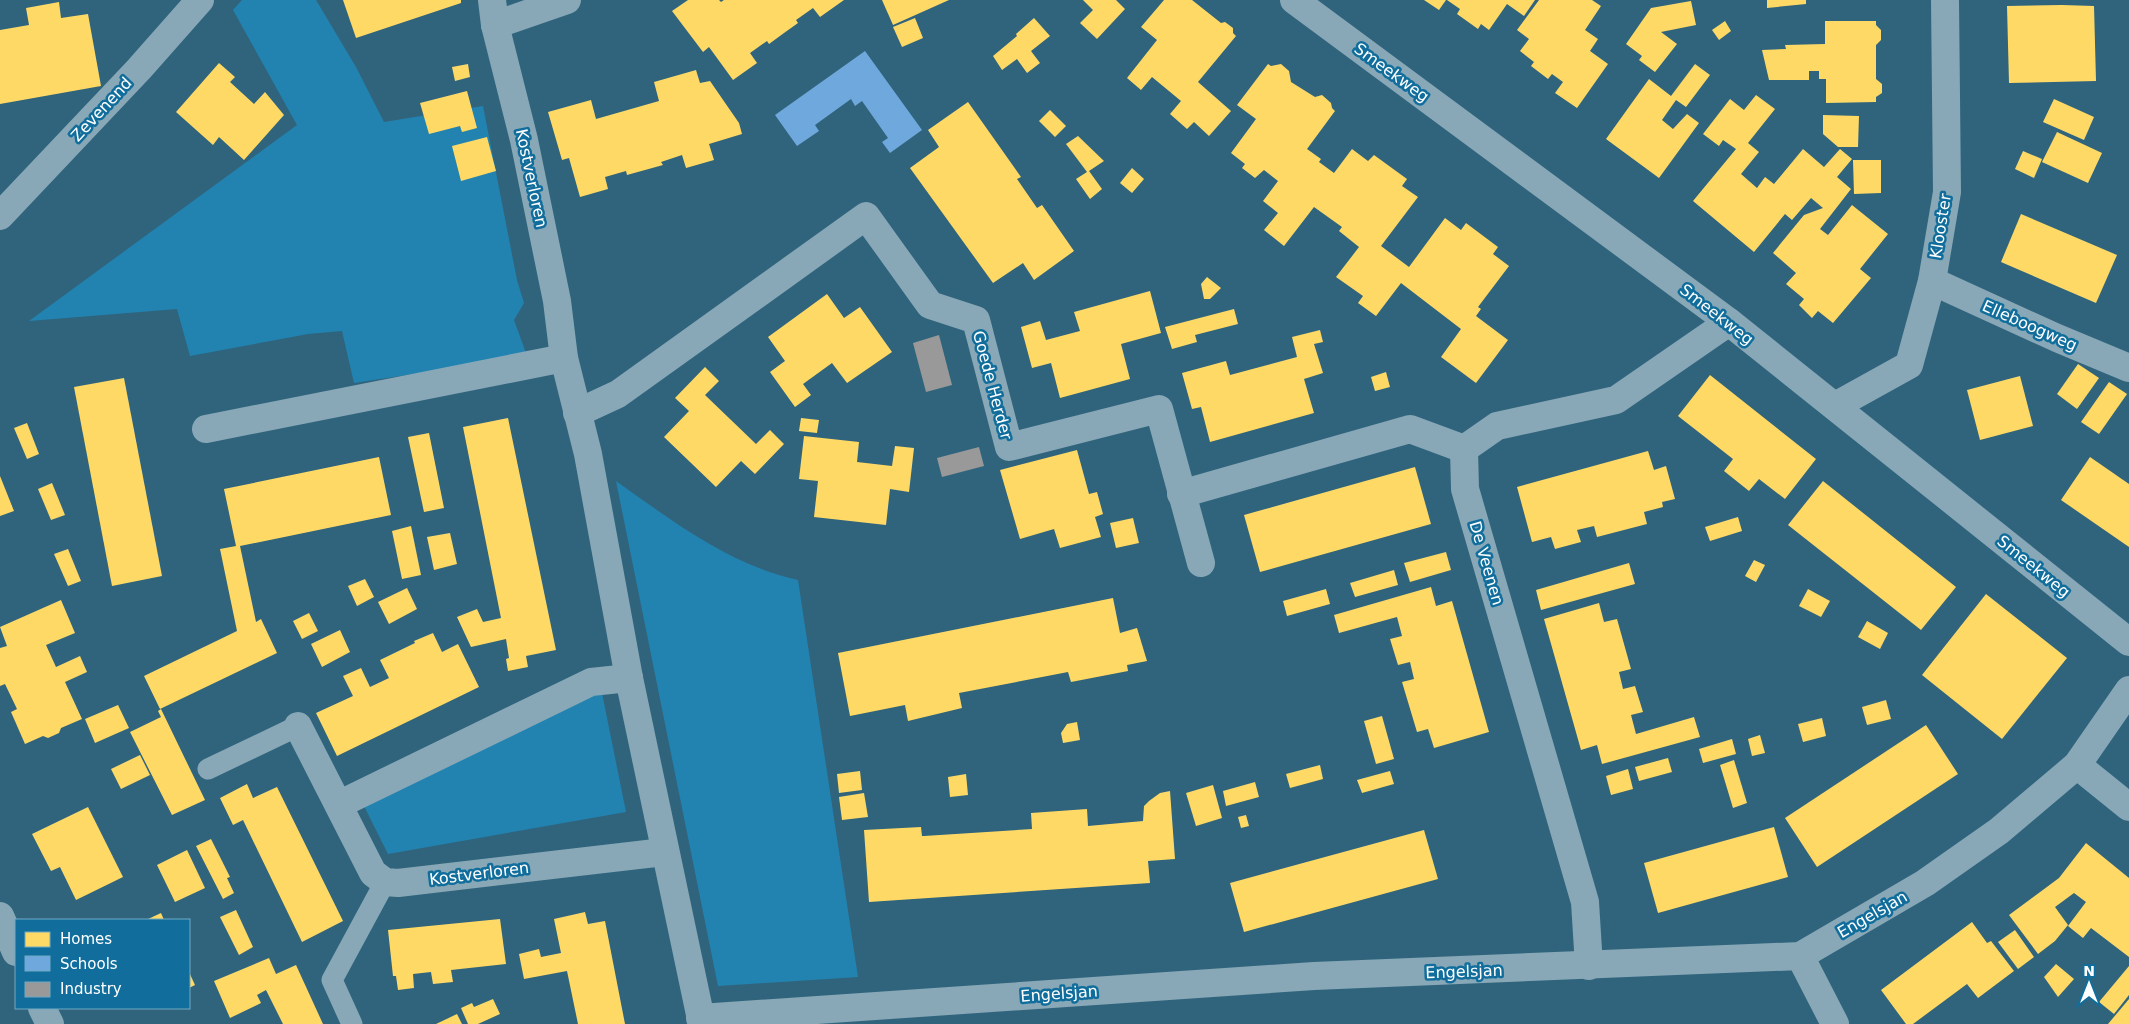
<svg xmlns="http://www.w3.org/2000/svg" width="2129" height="1024" font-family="'DejaVu Sans',sans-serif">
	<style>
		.green { fill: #2283b1 }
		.homes { fill: #ffd966 }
		.schools { fill: #6fa8dc }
		.industry { fill: #999 }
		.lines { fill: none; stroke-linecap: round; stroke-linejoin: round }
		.lane { stroke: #88a8b7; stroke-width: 21 }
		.street { stroke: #88a8b7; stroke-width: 28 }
		.labels { text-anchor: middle; stroke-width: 5; stroke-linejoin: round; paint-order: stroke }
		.street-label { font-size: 16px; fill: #fff; stroke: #116e9c }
	</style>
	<rect width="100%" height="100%" fill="#30647c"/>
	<g class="green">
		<polygon points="242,0 316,0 356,67 384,122 483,106 517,280 524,303 514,320 526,353 466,366 354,383 342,331 308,334 190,356 177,309 29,321 297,125 233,10"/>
		<path d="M616 481C671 520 731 566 798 580L858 977 718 986Z"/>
		<polygon points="594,691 602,693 626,812 388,854 364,806"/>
	</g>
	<g class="homes">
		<polygon points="343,0 461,0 461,3 356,38"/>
		<polygon points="688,0 719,0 721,2 724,0 844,0 820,17 813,8 796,20 798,23 784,33 769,44 767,41 750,53 757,63 733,80 709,47 703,52 672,11"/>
		<polygon points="882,0 949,0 893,25"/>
		<polygon points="1083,0 1116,0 1125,9 1097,39 1080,23 1093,10"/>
		<polygon points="1164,0 1192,0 1221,23 1225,22 1233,28 1233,33 1236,36 1198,82 1231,111 1209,136 1194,122 1187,129 1170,114 1181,101 1152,77 1141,90 1127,78 1157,40 1141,27"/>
		<polygon points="1424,0 1446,0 1439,10"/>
		<polygon points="1447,0 1535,0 1524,16 1507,4 1489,30 1481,24 1478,29 1457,14 1460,9"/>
		<polygon points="1539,0 1592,0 1601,6 1585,30 1598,39 1590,51 1608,64 1577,108 1555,93 1563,82 1552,74 1548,79 1531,66 1534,62 1520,51 1529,39 1517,30"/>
		<polygon points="1767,0 1806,0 1806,4 1767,8"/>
		<polygon points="1691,1 1696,25 1661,32 1677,44 1655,72 1639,60 1642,56 1626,44 1651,8"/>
		<polygon points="59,2 61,18 88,14 101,86 0,104 0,30 29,25 26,8"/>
		<polygon points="2062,5 2094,6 2096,81 2009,83 2007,6"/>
		<polygon points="915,18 923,38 902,47 893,27"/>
		<polygon points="1034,18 1050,36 1031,51 1040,63 1027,73 1017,59 1002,70 993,56 1017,36 1016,34"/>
		<polygon points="1725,21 1731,31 1719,40 1712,30"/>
		<polygon points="1825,21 1876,21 1876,25 1881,30 1881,40 1876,45 1876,79 1882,84 1882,93 1876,97 1876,102 1826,103 1826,79 1819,79 1819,71 1809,71 1809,80 1769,80 1762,50 1786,49 1785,45 1825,44"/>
		<polygon points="219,63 235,77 230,82 254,104 265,92 284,115 244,160 219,137 213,145 176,112"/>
		<polygon points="468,64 470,77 455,81 452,67"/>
		<polygon points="1268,64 1271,66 1281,64 1289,71 1291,82 1315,97 1322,95 1331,103 1332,108 1335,111 1307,149 1321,159 1319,162 1334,173 1352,149 1368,161 1374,155 1407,179 1402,186 1418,197 1381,246 1409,267 1445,218 1461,230 1466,223 1498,247 1493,254 1509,266 1478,307 1481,309 1476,316 1508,340 1476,383 1441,357 1461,329 1401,283 1376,316 1358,303 1363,296 1336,277 1359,247 1339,231 1342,227 1314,207 1284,246 1264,230 1278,213 1263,201 1278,181 1264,170 1255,178 1242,168 1245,164 1231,153 1256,119 1237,105"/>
		<polygon points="1695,64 1710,75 1686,107 1676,100 1662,120 1673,129 1687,114 1699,123 1659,178 1606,139 1649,79 1671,96"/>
		<polygon points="696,70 700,83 710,81 739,123 742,134 709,144 714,160 686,168 682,155 661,162 663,165 627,175 626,171 605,177 608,189 580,197 569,158 562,160 548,112 591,100 596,119 659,101 654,82"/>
		<polygon points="467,91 477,128 462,132 460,126 429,134 420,103"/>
		<polygon points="1756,95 1775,109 1748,143 1759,152 1741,174 1757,188 1765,177 1774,184 1803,149 1824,167 1840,149 1852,159 1837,177 1851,189 1820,229 1828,235 1852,205 1888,234 1860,269 1871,278 1833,323 1818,311 1812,318 1799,305 1804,299 1786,284 1796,273 1773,253 1804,215 1823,208 1811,198 1792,220 1785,214 1754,252 1693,201 1736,149 1723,140 1719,146 1703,134 1730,99 1744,110"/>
		<polygon points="2054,99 2094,117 2084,140 2043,122"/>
		<polygon points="968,102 1021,177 1017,179 1037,208 1042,205 1074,251 1034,280 1023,263 993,283 910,168 939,147 928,130"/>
		<polygon points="1050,110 1066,126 1055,137 1039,121"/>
		<polygon points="1823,115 1859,116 1858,147 1838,147 1823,134"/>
		<polygon points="2057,132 2102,153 2088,183 2042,162"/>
		<polygon points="1078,136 1104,161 1089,171 1102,189 1090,199 1076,179 1087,172 1066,144"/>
		<polygon points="487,137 496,171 461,181 452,146"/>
		<polygon points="2023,151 2042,159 2034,178 2015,169"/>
		<polygon points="1853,160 1881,160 1881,193 1854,194"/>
		<polygon points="1132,168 1144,179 1132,193 1120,183"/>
		<polygon points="2021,214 2117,255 2096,303 2001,262"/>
		<polygon points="1207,277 1221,288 1210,299 1204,299 1201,284"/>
		<polygon points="1150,291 1161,333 1121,344 1130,379 1060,398 1051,363 1032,368 1021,327 1040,321 1046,340 1080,331 1074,312"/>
		<polygon points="827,294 844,318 860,307 892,352 847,383 832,363 803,384 811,395 795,407 770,372 785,361 768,337"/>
		<polygon points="1234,309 1238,324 1195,335 1197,342 1172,349 1165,327"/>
		<polygon points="1320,330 1323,342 1314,344 1323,373 1304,379 1314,413 1210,442 1201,407 1192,409 1182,373 1226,361 1230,375 1297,357 1292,337"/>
		<polygon points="2078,364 2099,378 2077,409 2057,394"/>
		<polygon points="705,367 719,381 705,395 756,444 770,430 784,444 755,474 741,461 716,487 664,437 689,411 675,398"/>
		<polygon points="1386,372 1390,387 1375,391 1371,377"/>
		<polygon points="1710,375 1816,459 1785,499 1759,479 1749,491 1724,471 1733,459 1678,416"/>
		<polygon points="2020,376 2033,426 1980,440 1967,390"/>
		<polygon points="124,378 162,576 112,586 74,387"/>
		<polygon points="2109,382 2127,394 2099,434 2081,422"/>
		<polygon points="508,418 556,650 526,656 528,667 508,671 506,659 509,658 506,639 471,647 457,617 477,609 483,622 501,618 463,427"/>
		<polygon points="801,418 819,420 817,433 799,431"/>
		<polygon points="27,423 39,454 27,459 14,428"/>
		<polygon points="429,433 444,508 424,512 408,437"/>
		<polygon points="804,436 859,442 857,462 892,466 895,446 914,448 909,492 890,489 886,525 814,517 818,481 799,479"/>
		<polygon points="1077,450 1089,494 1097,492 1103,514 1095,517 1101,537 1060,548 1054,529 1020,539 1000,470"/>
		<polygon points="1648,451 1654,470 1666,466 1675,499 1662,502 1663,507 1644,512 1647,524 1597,537 1594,526 1577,530 1581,542 1555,549 1551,537 1532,542 1517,487"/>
		<polygon points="379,457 391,515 240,546 256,622 261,619 277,653 160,709 144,676 237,631 220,549 236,546 224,489"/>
		<polygon points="2090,457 2129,484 2129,547 2061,500"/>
		<polygon points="1415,467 1431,524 1260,572 1244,515"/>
		<polygon points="0,476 14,511 0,516"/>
		<polygon points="1823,481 1956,587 1921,630 1788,525"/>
		<polygon points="52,483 65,515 51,520 38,489"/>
		<polygon points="1738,517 1742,531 1710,541 1705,527"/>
		<polygon points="1133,518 1139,543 1116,548 1110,523"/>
		<polygon points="411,526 421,575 402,579 392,531"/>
		<polygon points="450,533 457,564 434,570 427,537"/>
		<polygon points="68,549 81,581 68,586 54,554"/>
		<polygon points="1446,552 1451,570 1410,582 1404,563"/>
		<polygon points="1754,560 1765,565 1756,582 1745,576"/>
		<polygon points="1629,563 1635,584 1541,610 1536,590"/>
		<polygon points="1394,570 1398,585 1355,597 1350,583"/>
		<polygon points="365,579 374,597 357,606 348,586"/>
		<polygon points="1431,587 1436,606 1452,601 1489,732 1434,748 1428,729 1417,732 1402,682 1414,679 1410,662 1398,665 1390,639 1402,636 1397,617 1339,633 1334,615"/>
		<polygon points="407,588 417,609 389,624 378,602"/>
		<polygon points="1326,589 1330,604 1287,616 1283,601"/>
		<polygon points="1808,589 1830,601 1821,617 1799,606"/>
		<polygon points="1986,594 2067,658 2002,739 1922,675"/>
		<polygon points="1113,598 1120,633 1137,628 1147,661 1127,665 1128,671 1071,682 1068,672 959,693 962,708 908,721 905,705 850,716 838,653"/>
		<polygon points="61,600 75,633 46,645 56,667 80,656 87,672 65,682 82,719 61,728 59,733 48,738 43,736 25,744 11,712 17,709 5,684 0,686 0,648 7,646 0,627"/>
		<polygon points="1599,603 1604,622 1617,619 1631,669 1619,672 1623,689 1635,686 1643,712 1631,715 1636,734 1694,717 1700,737 1602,764 1597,745 1581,750 1544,619"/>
		<polygon points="309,613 318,631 302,639 293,621"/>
		<polygon points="1867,621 1888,633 1880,649 1858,637"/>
		<polygon points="340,630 350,652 322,667 311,644"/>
		<polygon points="433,633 442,652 458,644 479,687 337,756 316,713 353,696 343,676 361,668 370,687 389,678 380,660 415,643 414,641"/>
		<polygon points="1886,700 1891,719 1867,725 1862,707"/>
		<polygon points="118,705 129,728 95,743 85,719"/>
		<polygon points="161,709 205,800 172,815 130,732 161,717 158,711"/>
		<polygon points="1382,716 1394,759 1376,764 1364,721"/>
		<polygon points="1822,718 1826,736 1803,742 1798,724"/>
		<polygon points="1077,722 1080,740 1063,743 1061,733 1067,724"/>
		<polygon points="1926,725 1958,774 1817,867 1785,818"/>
		<polygon points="1760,735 1765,753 1752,756 1748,739"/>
		<polygon points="1732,739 1736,754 1703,763 1699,749"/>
		<polygon points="140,755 150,775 121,789 111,769"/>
		<polygon points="1668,758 1672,772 1639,781 1635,767"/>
		<polygon points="1734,760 1747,803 1733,808 1720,765"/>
		<polygon points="1320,765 1323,779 1290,788 1286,774"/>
		<polygon points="1628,769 1633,789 1611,795 1606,776"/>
		<polygon points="860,771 862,790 839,793 837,774"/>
		<polygon points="1390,771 1394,784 1362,793 1357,780"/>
		<polygon points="966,774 968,795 950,797 948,777"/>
		<polygon points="1255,782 1259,797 1226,806 1223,791"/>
		<polygon points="247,784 253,798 277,787 343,921 302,942 243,820 233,825 220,798"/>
		<polygon points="1213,785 1222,818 1196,826 1186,793"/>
		<polygon points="1170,791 1175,859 1148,861 1150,883 869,902 864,830 921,827 922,836 924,836 1032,829 1031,813 1087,809 1088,826 1143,821 1144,806 1149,801 1160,793"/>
		<polygon points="864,793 868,817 842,820 839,797"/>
		<polygon points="88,807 123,877 76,900 60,867 51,871 32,834"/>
		<polygon points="1246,815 1249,826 1241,828 1238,817"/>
		<polygon points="1774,827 1788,877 1658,913 1644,863"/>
		<polygon points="1424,830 1438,879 1244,932 1230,883"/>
		<polygon points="211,839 230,877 227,878 234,893 223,899 196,846"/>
		<polygon points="2086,843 2129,878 2129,957 2091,928 2083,938 2068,926 2086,902 2074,893 2055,907 2068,925 2055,941 2038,954 2009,915 2059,878"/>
		<polygon points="187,850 205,888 175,902 157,865"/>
		<polygon points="236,910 253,947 239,955 220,917"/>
		<polygon points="585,912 588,924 605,921 625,1024 578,1024 567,971 524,979 519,954 539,949 541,957 561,953 554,919"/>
		<polygon points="161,913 164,920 146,920"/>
		<polygon points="500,919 506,964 451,970 453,982 433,984 431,972 413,974 414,988 398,990 396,976 393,976 388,930"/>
		<polygon points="1972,922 1987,943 1991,941 2014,971 1978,998 1967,984 1913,1024 1906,1024 1881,990"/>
		<polygon points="2015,930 2034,957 2018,969 1998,942"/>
		<polygon points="269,958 276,974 296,965 323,1024 283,1024 266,990 257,995 261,1003 230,1018 214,981"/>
		<polygon points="2056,964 2074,979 2058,997 2044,977"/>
		<polygon points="2129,966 2129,995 2114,1014 2099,1002"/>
		<polygon points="189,972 195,985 189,988"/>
		<polygon points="493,999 500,1014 478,1024 468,1024 461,1008 472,1003 474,1007"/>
		<polygon points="2129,999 2129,1024 2108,1024"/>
		<polygon points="457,1014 462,1024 436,1024"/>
	</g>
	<polygon class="schools" points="865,51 922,130 890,153 882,142 888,138 862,101 855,106 851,99 815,125 819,131 797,146 775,115"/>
	<g class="industry">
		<polygon points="939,335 952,385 926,392 913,343"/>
		<polygon points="979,447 984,466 942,477 937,458"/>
	</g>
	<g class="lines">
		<g class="lane">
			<polyline points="208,769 298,726"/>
			<polyline points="352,1024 332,980 385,882"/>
		</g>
		<g class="street">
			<polyline points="492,0 495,25 524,140 557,301 564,358 588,454 629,678 702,1024"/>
			<polyline points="1294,0 1729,322 2129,642"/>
			<polyline points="495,25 567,0"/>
			<polyline points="0,216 139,69 200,0"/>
			<polyline points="1932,281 2057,338 2129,368"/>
			<polyline points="1835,406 1909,365 1932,281 1947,192 1945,0"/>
			<polyline points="577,413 618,394 866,216 930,305 976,320 1009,447 1159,409 1201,563"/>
			<polyline points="206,429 564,358"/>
			<polyline points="1181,494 1410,429 1464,449"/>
			<polyline points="298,726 373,873 385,882 398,883 664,852"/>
			<polyline points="2077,765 2129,807"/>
			<polyline points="340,804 591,682 629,678"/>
			<polyline points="0,916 16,952"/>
			<polyline points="1800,956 1835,1024"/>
			<polyline points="1589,966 1585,902 1465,489 1464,449 1497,426 1616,400 1729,322"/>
			<polyline points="42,1008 50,1024"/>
			<polyline points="700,1018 1314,976 1800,956 1925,883 1999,831 2077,765 2129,690"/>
		</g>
	</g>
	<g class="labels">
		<g class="street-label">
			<text transform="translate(1392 72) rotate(36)" y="6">Smeekweg</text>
			<text transform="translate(101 109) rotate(-47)" y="6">Zevenend</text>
			<text transform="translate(532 178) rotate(78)" y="6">Kostverloren</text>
			<text transform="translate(1940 226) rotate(-81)" y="6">Klooster</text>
			<text transform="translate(1717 314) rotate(38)" y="6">Smeekweg</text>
			<text transform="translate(2030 325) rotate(24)" y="6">Elleboogweg</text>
			<text transform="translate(993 385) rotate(75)" y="6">Goede Herder</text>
			<text transform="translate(1487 563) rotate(74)" y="6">De Veenen</text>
			<text transform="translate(2034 566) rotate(39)" y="6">Smeekweg</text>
			<text transform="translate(479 873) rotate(-7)" y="6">Kostverloren</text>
			<text transform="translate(1872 914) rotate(-30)" y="6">Engelsjan</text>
			<text transform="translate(1464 971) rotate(-2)" y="6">Engelsjan</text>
			<text transform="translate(1059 993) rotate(-4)" y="6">Engelsjan</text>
		</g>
	</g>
	<rect x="15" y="919" width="175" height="90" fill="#116e9c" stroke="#70a8c4"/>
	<rect x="25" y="932" width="25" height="15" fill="#ffd966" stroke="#70a8c4"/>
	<text x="60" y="944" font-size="15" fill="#ffffff">Homes</text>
	<rect x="25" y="956" width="25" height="15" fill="#6fa8dc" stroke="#70a8c4"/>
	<text x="60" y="969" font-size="15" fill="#ffffff">Schools</text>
	<rect x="25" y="982" width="25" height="15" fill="#999999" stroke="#70a8c4"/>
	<text x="60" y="994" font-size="15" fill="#ffffff">Industry</text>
	<g transform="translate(2089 984)" stroke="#116e9c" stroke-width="4" paint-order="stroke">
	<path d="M0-4L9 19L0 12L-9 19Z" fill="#ffffff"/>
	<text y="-8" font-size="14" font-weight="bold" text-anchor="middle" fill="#ffffff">N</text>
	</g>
</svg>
